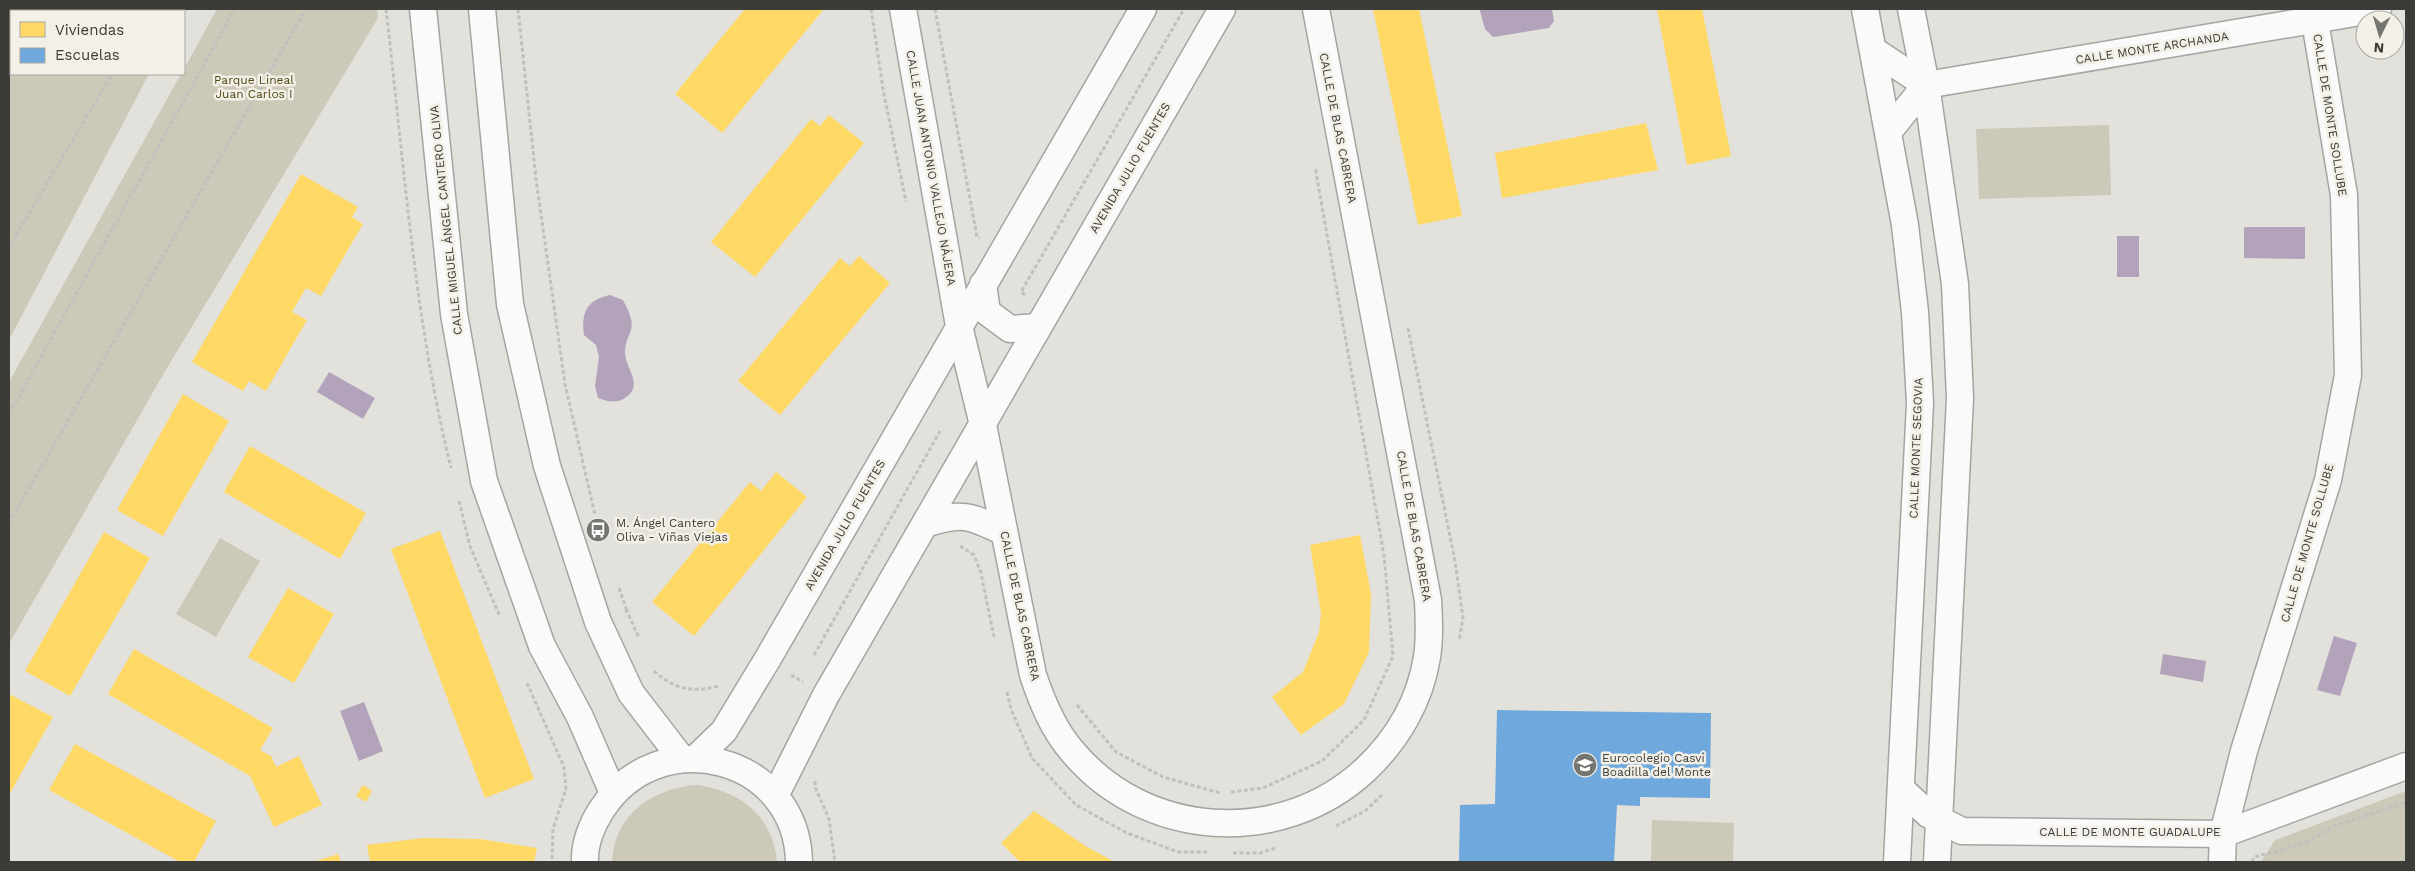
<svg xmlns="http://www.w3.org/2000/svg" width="2415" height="871" font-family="'Work Sans',sans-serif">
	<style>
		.green { fill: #cdc9b8 }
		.water { fill: #b2a3bb }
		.homes { fill: #ffd966 }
		.schools { fill: #6fa8dc }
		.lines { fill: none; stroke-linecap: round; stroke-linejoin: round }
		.minor-casing { stroke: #a6a4a1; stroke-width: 29 }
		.path { stroke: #c1c0bf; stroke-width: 3; stroke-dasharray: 4 2.5; stroke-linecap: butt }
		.minor { stroke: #fbfafa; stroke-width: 26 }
		.labels { text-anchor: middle; stroke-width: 5; stroke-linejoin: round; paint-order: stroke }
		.street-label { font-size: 12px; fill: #3b3b37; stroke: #f2f0e7 }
		.park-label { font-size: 12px; fill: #544715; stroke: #f2f0e7 }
		.poi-label { font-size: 12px; fill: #3b3b37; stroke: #f2f0e7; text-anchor: start }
	</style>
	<rect width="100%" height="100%" fill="#e2e1dc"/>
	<g class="green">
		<polygon points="9,9 183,9 181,11 11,11 11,74 149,74 9,340"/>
		<polygon points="217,9 377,9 378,18 164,373 9,644 9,382 181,74 184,74 184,69"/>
		<polygon points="2109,125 2111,195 1979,199 1976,129"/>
		<polygon points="220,538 260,561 216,637 176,614"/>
		<path d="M697 785C740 791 773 816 777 862H612C614 814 653 788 697 785Z"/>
		<polygon points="2406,791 2406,862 2261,862 2275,840"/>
		<polygon points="1652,820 1734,823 1733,862 1651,862"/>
	</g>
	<g class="water">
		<polygon points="1481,9 1552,9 1554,21 1549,28 1493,37 1485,29 1480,11"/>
		<polygon points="2244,227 2305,227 2305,259 2244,258"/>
		<rect x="2117" y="236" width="22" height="41"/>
		<path d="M610 295 623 300C627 308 634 320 631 330 628 338 625 344 625 352 625 369 645 385 625 398 617 404 606 401 598 398L595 386 599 357 596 345 584 335C581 312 587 300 610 295Z"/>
		<polygon points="329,372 375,398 363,419 317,392"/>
		<polygon points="2334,636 2357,643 2340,696 2317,690"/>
		<polygon points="2163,654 2206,661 2203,682 2160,674"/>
		<polygon points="364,702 383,751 359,761 340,711"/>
	</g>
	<g class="homes">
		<polygon points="745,9 824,9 722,133 675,94"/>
		<polygon points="1373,9 1419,9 1462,216 1418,225"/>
		<polygon points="1657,9 1702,9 1731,156 1687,165"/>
		<polygon points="829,115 864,143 755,277 711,242 811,119 820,126"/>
		<polygon points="1646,123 1658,170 1502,198 1495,153"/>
		<polygon points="301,174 358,207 352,217 363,224 321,296 306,288 292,312 307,320 266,391 249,381 243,391 192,362"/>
		<polygon points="859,256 890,283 780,415 738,381 840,258 850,266"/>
		<polygon points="183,394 229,421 163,536 117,510"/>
		<polygon points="250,446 366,513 340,559 224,492"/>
		<polygon points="776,472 807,497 694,636 652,602 750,482 761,491"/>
		<polygon points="440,531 534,779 485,798 391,549"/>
		<polygon points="104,532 150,558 70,696 25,671"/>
		<polygon points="1360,535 1371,594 1369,652 1344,704 1301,735 1272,697 1303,672 1319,632 1321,613 1310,545"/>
		<polygon points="288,588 334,614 294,683 248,657"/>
		<polygon points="134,649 273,728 260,750 271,756 276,767 299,756 322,805 274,827 250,776 108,694"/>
		<polygon points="9,694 53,717 9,795"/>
		<polygon points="75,744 216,821 194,862 180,862 49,790"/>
		<polygon points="363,785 372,791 366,802 356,796"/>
		<polygon points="1034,811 1087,847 1115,862 1020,862 1001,843"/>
		<polygon points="423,838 480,839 537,848 534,862 370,862 367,845"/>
		<polygon points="338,854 341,862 313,862"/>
	</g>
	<polygon class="schools" points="1497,710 1711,713 1710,798 1640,797 1640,806 1617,805 1614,862 1459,862 1460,805 1495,804"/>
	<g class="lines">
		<g class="minor-casing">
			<g id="minor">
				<polyline points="423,9 454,314 484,481 542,646 580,717 613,793"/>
				<polyline points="482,9 510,304 547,466 598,622 631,693 681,758"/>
				<path d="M903 9 959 326 983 425 1033 675C1042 702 1053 729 1072 751 1145 839 1281 848 1365 770 1397 740 1420 701 1427 657 1430 638 1429 619 1428 600L1316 9"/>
				<polyline points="1865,9 1905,225 1915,312 1920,403 1897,862"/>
				<polyline points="1911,9 1926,85 1955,284 1960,398 1937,862"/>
				<polyline points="1873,50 1926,85"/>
				<polyline points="1889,131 1926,85 2378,9"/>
				<polyline points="983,284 987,312 1010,329 1038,327"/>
				<path d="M925 524C962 512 969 515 1004 532"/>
				<polyline points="696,758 724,731 767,660 1143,9"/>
				<polyline points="1901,789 1928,814 1962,831 2223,834 2406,766"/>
				<polyline points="775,796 826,695 1222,9"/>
				<path d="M585 862C584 844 592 824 602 809 659 721 797 756 799 862"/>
				<polyline points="2222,862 2223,834 2244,751 2328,480 2348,375 2344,195 2313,9"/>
			</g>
		</g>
		<g class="path">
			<path d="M386 9C404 162 414 318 451 468"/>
			<polyline points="518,9 536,179 565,384 595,515"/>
			<polyline points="871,9 883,89 906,202"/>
			<polyline points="935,9 977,237 980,238"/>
			<polyline points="145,11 147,9"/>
			<polyline points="9,247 112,74"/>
			<polyline points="1025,295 1021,292 1184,9"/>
			<polyline points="1408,328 1455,561 1463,618 1459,641"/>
			<polyline points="9,414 235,9"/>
			<polyline points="459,501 470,546 500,617"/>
			<polyline points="9,523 306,9"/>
			<polyline points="960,546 974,555 981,573 994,637"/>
			<polyline points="619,588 627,611"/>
			<polyline points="625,612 627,611 639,638"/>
			<polyline points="814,655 940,431"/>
			<path d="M654 671C674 689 692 693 719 686"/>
			<polyline points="791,675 803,682"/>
			<polyline points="527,683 564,767 566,789 553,829 552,862"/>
			<polyline points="1007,692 1011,709 1032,758 1076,805 1127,833 1178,852 1209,852"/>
			<polyline points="1077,705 1116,752 1163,777 1220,793"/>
			<polyline points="815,781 815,787 829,819 835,862"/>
			<polyline points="1231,792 1263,788 1322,761 1364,720 1393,656 1384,555 1315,167"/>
			<polyline points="1336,826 1365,811 1382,795"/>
			<polyline points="1233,853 1260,853 1275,848"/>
			<polyline points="2252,862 2254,857 2303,844 2334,826 2406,802"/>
		</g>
		<use href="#minor" class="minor"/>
	</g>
	<defs>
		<g id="bus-disc" transform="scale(1.25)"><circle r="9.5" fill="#757571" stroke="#f2f0e7"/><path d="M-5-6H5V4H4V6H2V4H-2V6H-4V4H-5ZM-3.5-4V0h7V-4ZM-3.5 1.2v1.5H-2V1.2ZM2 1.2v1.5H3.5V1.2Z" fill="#fff"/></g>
		<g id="school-disc" transform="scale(1.25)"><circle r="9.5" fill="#757571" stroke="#f2f0e7"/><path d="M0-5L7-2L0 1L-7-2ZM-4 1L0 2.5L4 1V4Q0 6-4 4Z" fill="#fff"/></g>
	</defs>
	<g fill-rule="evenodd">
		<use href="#bus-disc" x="598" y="530"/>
		<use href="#school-disc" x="1585" y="765"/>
	</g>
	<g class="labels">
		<g class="street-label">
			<text transform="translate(2152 48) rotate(-9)" y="4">CALLE MONTE ARCHANDA</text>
			<text transform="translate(2330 115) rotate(81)" y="4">CALLE DE MONTE SOLLUBE</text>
			<text transform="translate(1338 128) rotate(79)" y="4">CALLE DE BLAS CABRERA</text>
			<text transform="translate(931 168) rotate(80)" y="4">CALLE JUAN ANTONIO VALLEJO NÁJERA</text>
			<text transform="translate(1130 168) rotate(-60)" y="4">AVENIDA JULIO FUENTES</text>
			<text transform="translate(446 220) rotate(-96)" y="4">CALLE MIGUEL ÁNGEL CANTERO OLIVA</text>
			<text transform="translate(1916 448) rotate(-88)" y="4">CALLE MONTE SEGOVIA</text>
			<text transform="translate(845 525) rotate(-60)" y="4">AVENIDA JULIO FUENTES</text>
			<text transform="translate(1414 526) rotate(80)" y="4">CALLE DE BLAS CABRERA</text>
			<text transform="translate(2307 543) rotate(-74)" y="4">CALLE DE MONTE SOLLUBE</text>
			<text transform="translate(1020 606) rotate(78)" y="4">CALLE DE BLAS CABRERA</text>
			<text x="2130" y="836">CALLE DE MONTE GUADALUPE</text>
		</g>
		<g class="park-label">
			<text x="254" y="84">Parque Lineal<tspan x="254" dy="14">Juan Carlos I</tspan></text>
		</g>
		<g class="poi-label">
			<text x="616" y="527">M. Ángel Cantero<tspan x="616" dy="14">Oliva - Viñas Viejas</tspan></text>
			<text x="1602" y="762">Eurocolegio Casvi<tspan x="1602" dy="14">Boadilla del Monte</tspan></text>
		</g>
	</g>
	<rect width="2415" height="871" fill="none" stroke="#3b3b37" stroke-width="20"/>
	<rect x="10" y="10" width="175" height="65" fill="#f2f0e7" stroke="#a9a8a1"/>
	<rect x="20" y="22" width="25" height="15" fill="#ffd966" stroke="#a9a8a1"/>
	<text x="55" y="35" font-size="15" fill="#3b3b37">Viviendas</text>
	<rect x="20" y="48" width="25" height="15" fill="#6fa8dc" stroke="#a9a8a1"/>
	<text x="55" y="60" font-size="15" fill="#3b3b37">Escuelas</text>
	<g transform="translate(2380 35) rotate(185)"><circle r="24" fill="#f2f0e7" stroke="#a9a8a1"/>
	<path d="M0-4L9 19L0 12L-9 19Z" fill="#757571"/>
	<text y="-8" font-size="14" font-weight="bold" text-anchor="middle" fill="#3b3b37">N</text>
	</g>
</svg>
